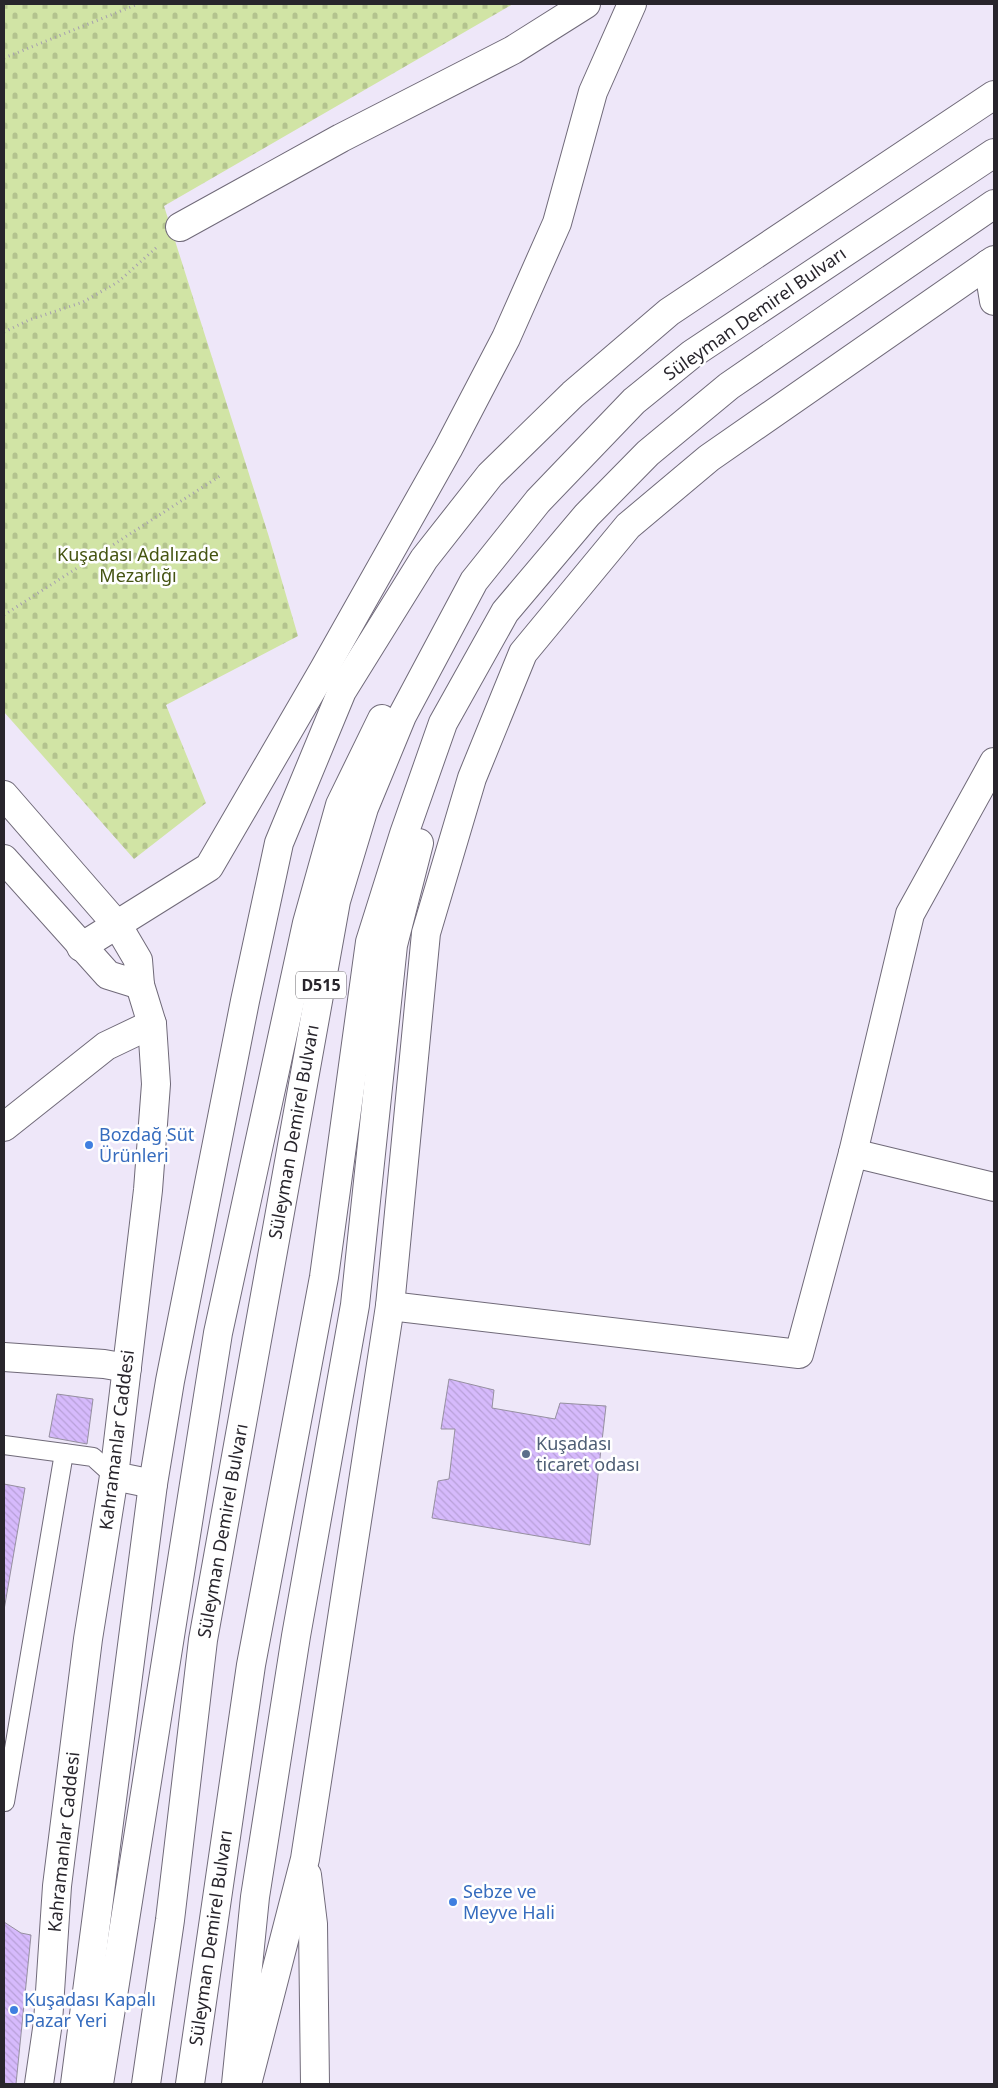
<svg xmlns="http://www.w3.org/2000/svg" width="998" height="2088" font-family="'Noto Sans',sans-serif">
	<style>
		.cemetery { fill: url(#cemetery-stones) }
		.building { fill: url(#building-back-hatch); stroke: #9690a0 }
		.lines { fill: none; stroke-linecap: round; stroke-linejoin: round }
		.lane-casing { stroke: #706a79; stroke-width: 20 }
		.street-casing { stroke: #706a79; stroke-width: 30 }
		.secondary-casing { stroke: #706a79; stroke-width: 30 }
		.highway-casing { stroke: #706a79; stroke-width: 30 }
		.path { stroke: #a6a0ae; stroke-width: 3; stroke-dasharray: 1 4; stroke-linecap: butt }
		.lane { stroke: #fff; stroke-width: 18 }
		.street { stroke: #fff; stroke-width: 28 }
		.secondary { stroke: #fff; stroke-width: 28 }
		.highway { stroke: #fff; stroke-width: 28 }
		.shop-dot { fill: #3f7fe0; stroke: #fff; stroke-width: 2 }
		.service-dot { fill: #5c6f8a; stroke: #fff; stroke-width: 2 }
		.labels { text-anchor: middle; stroke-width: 5; stroke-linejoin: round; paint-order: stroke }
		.shield { fill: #fff; stroke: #68666b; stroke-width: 1 }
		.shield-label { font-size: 16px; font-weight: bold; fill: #28252c }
		.street-label { font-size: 18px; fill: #28252c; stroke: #fff }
		.park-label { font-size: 18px; fill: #455412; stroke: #fff }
		.shop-label { font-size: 18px; fill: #366cbe; stroke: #fff; text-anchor: start }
		.service-label { font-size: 18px; fill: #4e5e75; stroke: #fff; text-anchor: start }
	</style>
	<defs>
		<pattern id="cemetery-stones" width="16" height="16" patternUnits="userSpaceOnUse" patternTransform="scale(1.25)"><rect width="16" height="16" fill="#d1e4a5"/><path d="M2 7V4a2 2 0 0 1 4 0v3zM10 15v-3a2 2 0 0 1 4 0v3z" fill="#b3c38e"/></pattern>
		<pattern id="building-back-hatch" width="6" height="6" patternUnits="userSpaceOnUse" patternTransform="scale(1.25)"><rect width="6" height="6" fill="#d6bafc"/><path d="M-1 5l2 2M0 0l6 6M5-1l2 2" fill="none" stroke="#b8a0d8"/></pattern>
	</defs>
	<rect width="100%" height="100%" fill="#eee7f9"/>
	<polygon class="cemetery" points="4,4 513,4 164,206 269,537 298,636 166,705 206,803 134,859 4,712"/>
	<g class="building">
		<polygon points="449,1379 494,1390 492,1408 555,1419 560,1403 606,1406 590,1545 432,1518 438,1481 449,1479 455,1429 441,1429"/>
		<polygon points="57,1394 93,1399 87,1444 49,1437"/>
		<polygon points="4,1484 25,1488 4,1610"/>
		<polygon points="4,1922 21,1933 31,1935 16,2084 4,2084"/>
	</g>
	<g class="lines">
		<g class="lane-casing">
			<g id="lane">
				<polyline points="4,1445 64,1453"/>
				<polyline points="5,1802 64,1453 93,1457 114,1476"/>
			</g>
		</g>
		<g class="street-casing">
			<g id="street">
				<polyline points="180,227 341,138 513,50 586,4"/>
				<polyline points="81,947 209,867 324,669 448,449 506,338 557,223 593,92 632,4"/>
				<polyline points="4,1127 106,1046 152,1024"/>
				<polyline points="853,1153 994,1187"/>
				<polyline points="390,1306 799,1354 853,1153 910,914 994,762"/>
				<polyline points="4,1357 104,1364 127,1368"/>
				<polyline points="39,2084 48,2022 57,1886 88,1639 114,1476"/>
			</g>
		</g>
		<g class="secondary-casing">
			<g id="secondary">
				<polyline points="988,264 994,301"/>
				<polyline points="4,795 118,926 138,960 140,985 152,1024 156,1084 148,1190 114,1476 153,1484"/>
				<polyline points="4,859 108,975 140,985"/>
				<polyline points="307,1875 313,1924 315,2084"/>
				<polyline points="75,2084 153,1484 170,1381 245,1001 279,843 342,691 424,559 490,475 573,394 669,312 994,95"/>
				<polyline points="247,2084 305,1859 390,1306 426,933 472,778 523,653 628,526 709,458 994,260"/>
			</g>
		</g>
		<g class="highway-casing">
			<g id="highway">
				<polyline points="99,2084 218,1333 307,923 340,805 382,719"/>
				<polyline points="146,2084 170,1920 203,1640 336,901 364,808 402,716 474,581 538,501 634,401 692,354 994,153"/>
				<polyline points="190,2084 251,1665 324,1277 370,942 404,834 443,723 505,612 587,515 648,453 729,386 994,204"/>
				<polyline points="236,2084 255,1897 296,1636 355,1305 393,945 419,843"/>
			</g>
		</g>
		<g class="path">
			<polyline points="4,58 138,4"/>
			<polyline points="4,332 29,320 83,302 118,282 157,247"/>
			<polyline points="4,615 220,476"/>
		</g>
		<use href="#lane" class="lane"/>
		<use href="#street" class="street"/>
		<use href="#secondary" class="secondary"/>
		<use href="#highway" class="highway"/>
	</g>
	<g class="shop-dot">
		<circle cx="89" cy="1145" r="5"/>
		<circle cx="453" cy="1902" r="5"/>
		<circle cx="14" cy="2010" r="5"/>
	</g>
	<circle class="service-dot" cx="526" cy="1454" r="5"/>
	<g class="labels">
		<rect class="shield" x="296" y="971.5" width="50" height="27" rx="4"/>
		<g class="shield-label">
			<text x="321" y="991">D515</text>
		</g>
		<g class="street-label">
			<text transform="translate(755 314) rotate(-35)" y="6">Süleyman Demirel Bulvarı</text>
			<text transform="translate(294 1132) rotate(-80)" y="6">Süleyman Demirel Bulvarı</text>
			<text transform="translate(117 1440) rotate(-83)" y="6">Kahramanlar Caddesi</text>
			<text transform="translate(223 1531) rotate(-80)" y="6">Süleyman Demirel Bulvarı</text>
			<text transform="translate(64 1842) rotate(-84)" y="6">Kahramanlar Caddesi</text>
			<text transform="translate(211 1938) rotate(-82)" y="6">Süleyman Demirel Bulvarı</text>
		</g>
		<g class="park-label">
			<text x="138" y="561">Kuşadası Adalızade<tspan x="138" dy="21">Mezarlığı</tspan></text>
		</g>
		<g class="shop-label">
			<text x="99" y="1141">Bozdağ Süt<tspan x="99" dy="21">Ürünleri</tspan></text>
			<text x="463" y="1898">Sebze ve<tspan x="463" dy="21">Meyve Hali</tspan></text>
			<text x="24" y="2006">Kuşadası Kapalı<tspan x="24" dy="21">Pazar Yeri</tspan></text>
		</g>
		<g class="service-label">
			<text x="536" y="1450">Kuşadası<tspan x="536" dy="21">ticaret odası</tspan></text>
		</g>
	</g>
	<rect width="998" height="2088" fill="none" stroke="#28252c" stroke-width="10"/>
</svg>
